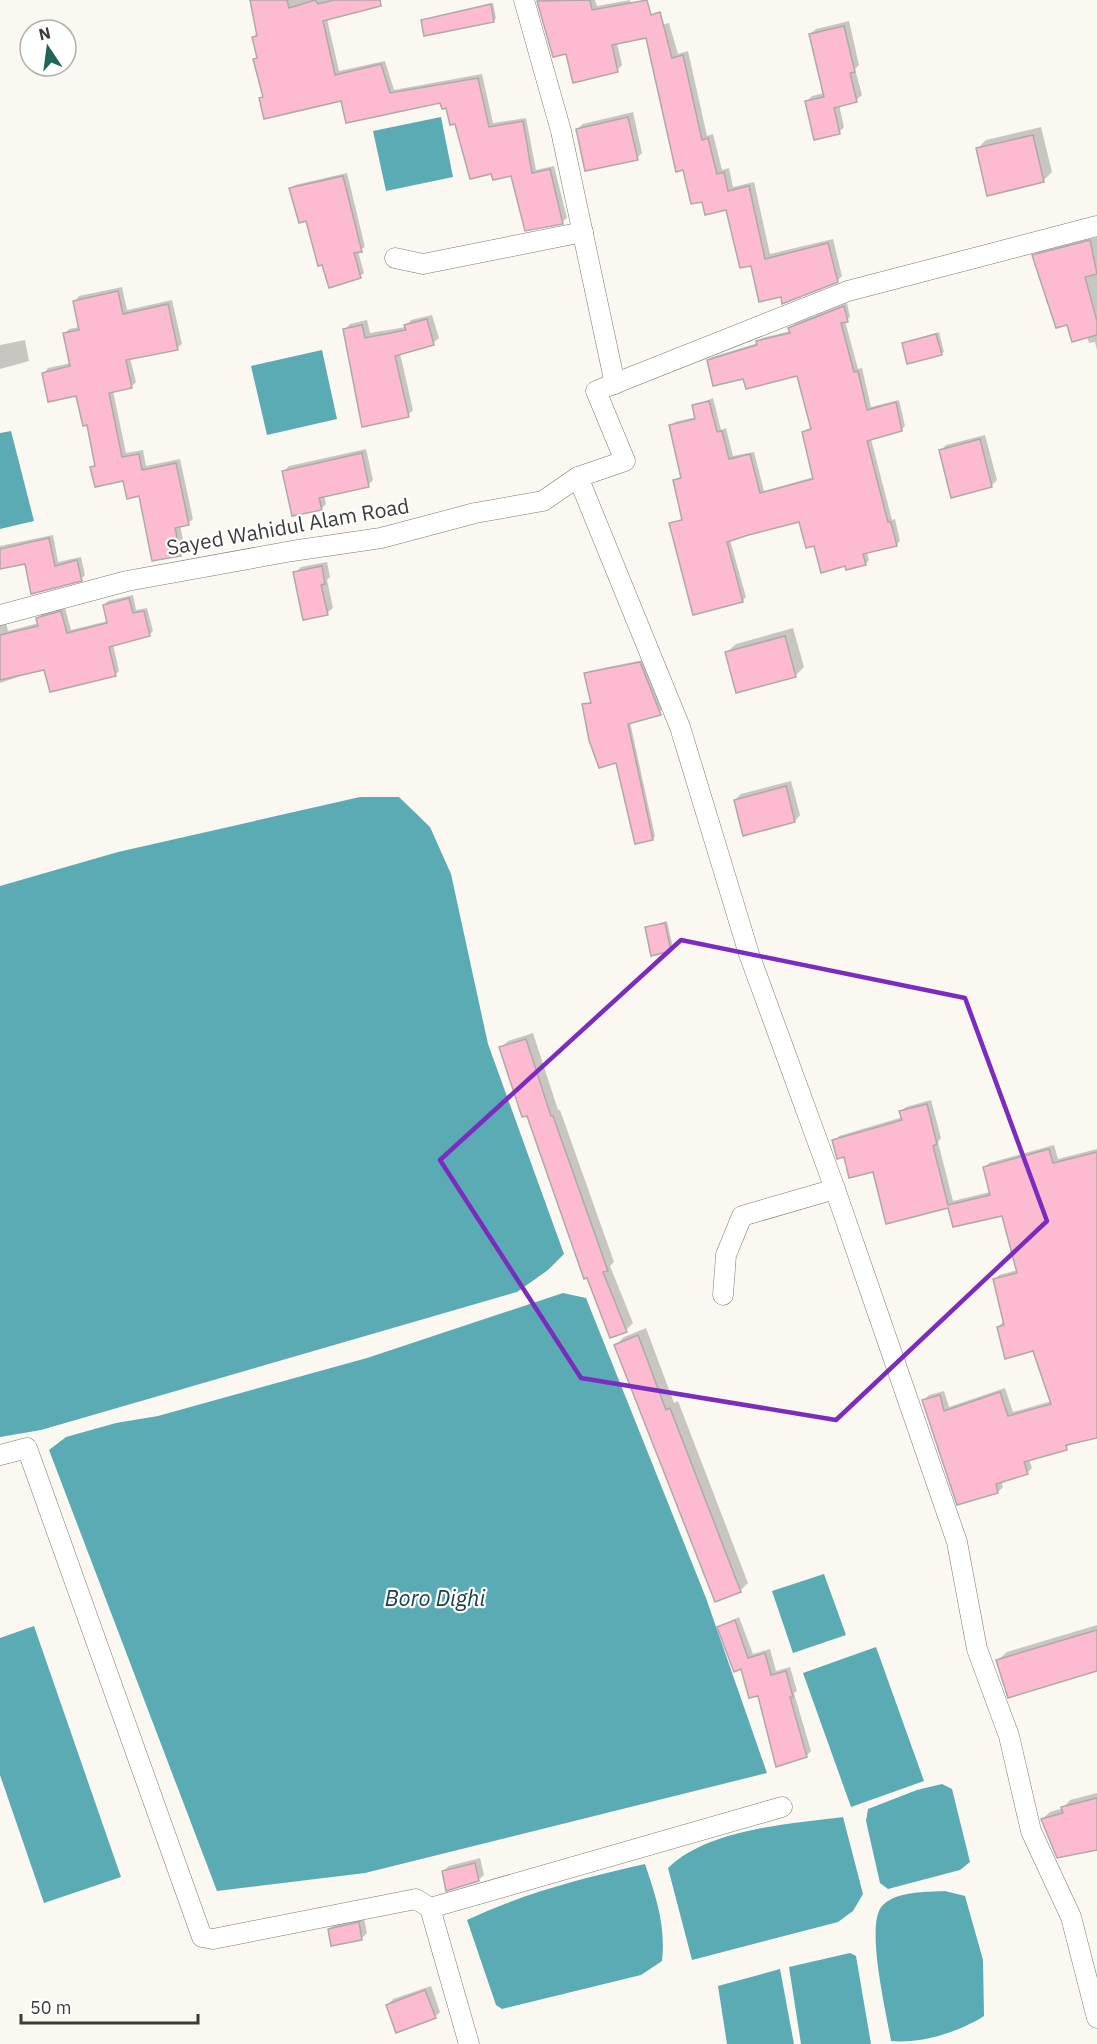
<svg xmlns="http://www.w3.org/2000/svg" width="1097" height="2044" font-family="'IBM Plex Sans',sans-serif">
	<style>
		.water { fill: #5babb5 }
		.shadow { fill: #0003 }
		.building { fill: #fcbbd0; stroke: #b0a8aa; stroke-width: 1.5 }
		.lines { fill: none; stroke-linecap: round; stroke-linejoin: round }
		.minor-casing { stroke: #7c7973; stroke-width: 21 }
		.minor { stroke: #fff; stroke-width: 20 }
		.marked { fill: none; stroke: #7b2cbf; stroke-width: 4.5; stroke-linejoin: round }
		.labels { text-anchor: middle; stroke-width: 4.5; stroke-linejoin: round; paint-order: stroke }
		.street-label { font-size: 21px; fill: #3d3b39; stroke: #fff }
		.water-label { font-size: 22px; font-style: italic; fill: #194044; stroke: #fff }
	</style>
	<rect width="100%" height="100%" fill="#fbf8f1"/>
	<g class="water">
		<polygon points="441,117 453,177 386,191 373,131"/>
		<polygon points="322,350 337,419 267,435 251,366"/>
		<polygon points="11,431 34,521 0,529 0,433"/>
		<polygon points="360,797 399,797 430,827 451,874 488,1044 564,1254 548,1270 517,1292 41,1430 0,1437 0,886 118,852"/>
		<polygon points="563,1293 586,1298 706,1598 767,1773 365,1873 217,1891 49,1450 66,1437 116,1423 158,1416 367,1358"/>
		<polygon points="824,1574 846,1635 793,1653 772,1591"/>
		<polygon points="34,1626 121,1877 44,1903 0,1775 0,1638"/>
		<polygon points="876,1647 924,1781 851,1807 803,1673"/>
		<polygon points="942,1784 952,1789 970,1862 960,1870 888,1889 880,1883 866,1821 868,1809 917,1790"/>
		<path d="M843 1817 863 1894 853 1911 838 1922 692 1960 668 1868C708 1829 789 1824 843 1817Z"/>
		<path d="M645 1864C656 1897 666 1926 662 1961L641 1975 502 2009 496 2005 467 1920C524 1893 583 1878 645 1864Z"/>
		<path d="M945 1891 965 1896 983 1960 984 2016C959 2032 921 2044 891 2041 887 2015 864 1922 883 1905 897 1891 927 1892 945 1891Z"/>
		<polygon points="850,1953 856,1956 871,2044 801,2044 789,1967"/>
		<polygon points="780,1969 794,2044 727,2044 718,1986"/>
	</g>
	<g class="shadow">
		<polygon points="251,0 362,0 327,19 339,71 385,61 394,90 482,74 493,123 526,118 536,170 554,166 567,218 562,222 512,174 492,172 441,101 261,98 264,96 255,59 258,56 253,37 258,32"/>
		<polygon points="538,0 595,0 597,6 630,0 640,33 617,43 622,65 617,70 567,52 554,56"/>
		<polygon points="493,3 496,18 494,21 422,21"/>
		<polygon points="849,21 859,65 855,69 862,95 856,100 839,105 844,127 839,132 806,102 812,96 824,93 810,34 816,29"/>
		<polygon points="669,23 678,54 688,51 707,136 713,134 722,170 729,168 733,187 754,182 770,254 833,239 842,276 837,281 782,295 752,264 651,28"/>
		<polygon points="633,112 642,153 637,158 577,129 583,124"/>
		<polygon points="1041,127 1052,172 1043,181 977,149 986,140"/>
		<polygon points="347,173 365,247 358,251 364,273 360,276 307,219 291,189 295,185"/>
		<polygon points="1097,237 1097,350 1095,342 1089,343 1087,336 1068,323 1034,256 1038,252"/>
		<polygon points="122,287 127,310 172,300 182,344 177,348 130,358 136,382 131,387 113,391 126,453 143,450 146,466 180,459 193,519 188,523 180,525 185,550 180,554 140,495 124,480 92,467 96,463 88,423 77,394 44,373 48,368 71,363 65,334 69,329 80,327 75,301 79,296"/>
		<polygon points="847,303 850,317 845,321 858,369 862,368 871,407 899,400 905,426 901,430 871,439 892,520 895,519 900,541 897,544 867,552 869,560 866,564 848,568 846,564 815,544 800,520 730,540 746,597 742,601 671,524 683,518 674,481 682,476 671,426 675,422 696,417 694,406 713,398 721,430 726,428 733,456 754,452 764,491 814,477 803,432 812,427 798,374 744,377 709,360 712,357 758,343 762,338 791,331 794,324"/>
		<polygon points="432,315 439,338 433,343 400,353 413,410 408,415 344,330 350,324 367,320 370,333 406,327 411,320"/>
		<polygon points="939,332 944,352 941,354 903,343"/>
		<polygon points="25,340 29,361 0,369 0,345"/>
		<polygon points="985,435 997,480 991,486 941,450 946,445"/>
		<polygon points="366,449 373,480 368,485 324,495 326,504 321,509 284,471 289,466"/>
		<polygon points="53,535 58,562 81,557 85,575 81,579 26,562 0,568 0,546"/>
		<polygon points="327,562 330,577 327,580 333,608 327,613 295,573 301,567"/>
		<polygon points="133,595 136,610 147,608 153,631 149,635 113,644 119,671 115,675 45,668 0,683 0,624 6,623 8,631 39,623 38,618 42,614 65,608 71,630 108,621 104,605 108,601"/>
		<polygon points="793,628 804,667 795,676 727,652 736,644"/>
		<polygon points="643,660 663,710 630,722 655,836 653,839 617,761 583,705 592,701 586,674 589,671"/>
		<polygon points="791,781 800,815 795,821 735,800 741,794"/>
		<polygon points="667,921 673,948 670,950 646,928"/>
		<polygon points="533,1033 558,1110 560,1110 614,1262 610,1266 633,1323 626,1330 527,1114 501,1048 508,1041"/>
		<polygon points="931,1100 941,1138 938,1142 953,1201 990,1192 984,1168 989,1163 1054,1145 1058,1159 1097,1149 1097,1436 1029,1459 1032,1468 1027,1473 1001,1481 1003,1487 998,1492 924,1400 929,1395 944,1391 949,1407 1005,1388 1013,1412 1052,1401 1034,1350 998,1327 1003,1322 994,1280 999,1275 1018,1270 1003,1214 949,1206 845,1156 834,1141 839,1136 903,1117 901,1112 906,1107"/>
		<polygon points="646,1328 674,1403 678,1401 748,1583 740,1591 616,1345 624,1337"/>
		<polygon points="739,1617 753,1654 770,1649 776,1671 790,1667 797,1691 794,1693 811,1751 806,1756 759,1694 719,1627"/>
		<polygon points="1097,1625 1097,1670 998,1660 1007,1652"/>
		<polygon points="1097,1793 1097,1847 1042,1819 1050,1812 1063,1808 1070,1800"/>
		<polygon points="480,1858 484,1875 478,1880 443,1871 449,1866"/>
		<polygon points="364,1918 367,1933 362,1938 329,1929 335,1924"/>
		<polygon points="431,1986 440,2012 435,2017 388,2005 393,1999"/>
	</g>
	<g class="building">
		<polygon points="250,0 287,0 289,8 315,0 318,4 334,0 380,0 381,6 323,21 335,75 381,64 390,93 478,78 489,127 523,121 532,173 550,169 563,224 525,231 511,176 493,180 491,174 470,179 455,124 450,125 446,108 442,109 440,103 346,123 341,101 264,119 259,98 263,97 253,59 257,58 252,37 257,36"/>
		<polygon points="590,0 592,10 647,0 651,15 660,12 672,58 683,55 702,140 708,138 717,174 724,172 728,191 749,186 765,259 828,243 838,282 782,304 781,297 759,302 751,266 740,268 726,210 705,215 702,202 691,204 683,170 676,172 646,38 612,45 618,72 573,83 566,54 553,57 537,1"/>
		<polygon points="491,4 494,22 424,36 421,20"/>
		<polygon points="844,26 855,72 850,73 857,102 834,108 840,134 814,140 805,101 824,97 809,34"/>
		<polygon points="628,117 638,160 585,171 576,129"/>
		<polygon points="1033,135 1044,182 987,196 976,148"/>
		<polygon points="343,176 362,252 354,253 361,278 329,288 322,265 318,266 306,221 299,223 289,188"/>
		<polygon points="1090,240 1097,274 1085,277 1097,321 1097,335 1072,342 1067,325 1056,328 1032,255"/>
		<polygon points="118,291 123,314 168,304 178,350 126,360 132,388 109,393 122,457 139,454 142,470 176,463 189,525 175,528 181,556 152,561 139,496 127,499 123,481 95,487 90,467 95,466 87,425 83,426 76,396 48,402 42,373 70,366 63,333 79,330 73,301"/>
		<polygon points="844,306 848,322 841,323 854,372 858,371 867,410 896,402 902,431 867,441 888,522 891,522 897,546 863,554 866,565 846,570 845,566 821,573 814,546 806,548 799,522 745,536 727,542 743,602 693,615 669,523 682,520 673,480 681,478 669,425 695,419 692,405 709,401 717,432 722,431 729,459 750,454 760,493 813,479 802,432 811,429 797,376 746,389 743,379 713,386 707,360 757,345 756,341 790,333 788,328"/>
		<polygon points="427,319 434,345 395,356 409,417 362,427 343,329 362,325 365,338 406,330 404,325"/>
		<polygon points="936,334 942,355 907,364 902,343"/>
		<polygon points="980,439 992,487 951,498 939,450"/>
		<polygon points="362,453 369,487 319,498 322,510 292,516 282,471"/>
		<polygon points="49,538 55,566 77,560 82,581 31,594 25,564 0,569 0,549"/>
		<polygon points="322,566 325,584 321,585 328,615 303,620 293,572"/>
		<polygon points="129,598 133,613 144,611 150,636 109,647 116,676 50,692 44,670 0,680 0,635 38,626 36,618 61,611 67,633 107,623 103,605"/>
		<polygon points="785,636 796,677 736,693 725,652"/>
		<polygon points="640,662 661,715 628,724 653,840 635,844 616,763 599,768 589,740 582,704 591,703 584,673"/>
		<polygon points="786,786 795,822 743,836 734,800"/>
		<polygon points="665,923 671,951 651,956 645,927"/>
		<polygon points="526,1039 551,1116 553,1116 608,1271 603,1272 627,1332 610,1338 587,1278 584,1279 527,1116 522,1117 499,1047"/>
		<polygon points="927,1104 937,1144 933,1146 948,1205 990,1195 983,1167 1049,1149 1053,1163 1097,1152 1097,1438 1066,1445 1067,1450 1024,1462 1028,1474 996,1484 998,1493 957,1505 922,1400 940,1395 944,1411 1000,1392 1008,1416 1051,1404 1033,1351 1005,1359 997,1327 1004,1325 993,1279 1017,1273 1002,1216 953,1227 948,1208 886,1224 873,1172 849,1178 844,1157 837,1159 832,1140 902,1120 899,1111"/>
		<polygon points="638,1335 666,1410 670,1408 741,1592 715,1602 614,1345"/>
		<polygon points="735,1620 748,1658 765,1653 771,1675 786,1671 793,1697 790,1697 807,1757 776,1767 758,1696 749,1698 741,1669 734,1672 717,1627"/>
		<polygon points="1097,1630 1097,1671 1008,1698 996,1660"/>
		<polygon points="1097,1798 1097,1850 1057,1858 1041,1819 1063,1813 1061,1807"/>
		<polygon points="475,1863 479,1881 446,1891 442,1871"/>
		<polygon points="359,1922 362,1940 331,1946 328,1929"/>
		<polygon points="425,1990 436,2018 396,2033 386,2005"/>
	</g>
	<g class="lines">
		<g class="minor-casing">
			<g id="minor">
				<polyline points="524,0 561,131 615,384"/>
				<polyline points="1097,226 848,291 596,391 625,461 578,477 680,727 749,954 835,1189 957,1542 977,1649 1009,1736 1031,1831 1071,1917 1097,2018"/>
				<polyline points="395,258 423,264 583,232"/>
				<polyline points="0,615 127,581 292,551 381,538 475,513 543,501 578,477"/>
				<polyline points="723,1295 726,1255 742,1216 835,1189"/>
				<polyline points="0,1455 27,1448 202,1937 213,1939 416,1899 430,1908 469,2044"/>
				<polyline points="430,1908 782,1807"/>
			</g>
		</g>
		<use href="#minor" class="minor"/>
	</g>
	<path class="marked" d="M681 940 965 998 1047 1221 836 1420 581 1378 440 1160Z"/>
	<g class="labels">
		<g class="street-label">
			<text transform="translate(288 527) rotate(-10)" y="7">Sayed Wahidul Alam Road</text>
		</g>
		<g class="water-label">
			<text x="435" y="1606">Boro Dighi</text>
		</g>
	</g>
	<g transform="translate(48 48) rotate(347)"><circle r="28" fill="#ffffff" stroke="#b1b1b0" stroke-width="1.5"/>
	<path d="M0-4.5L10 22L0 15L-10 22Z" fill="#206557"/>
	<text y="-9" font-size="16" font-weight="bold" text-anchor="middle" fill="#3d3b39">N</text>
	</g>
	<path d="M21 2014v9h177v-9" fill="none" stroke="#3d3b39" stroke-width="3"/>
	<text x="30" y="2014" font-size="18" fill="#3d3b39" stroke="#ffffff" stroke-width="4.5" paint-order="stroke">50 m</text>
</svg>
